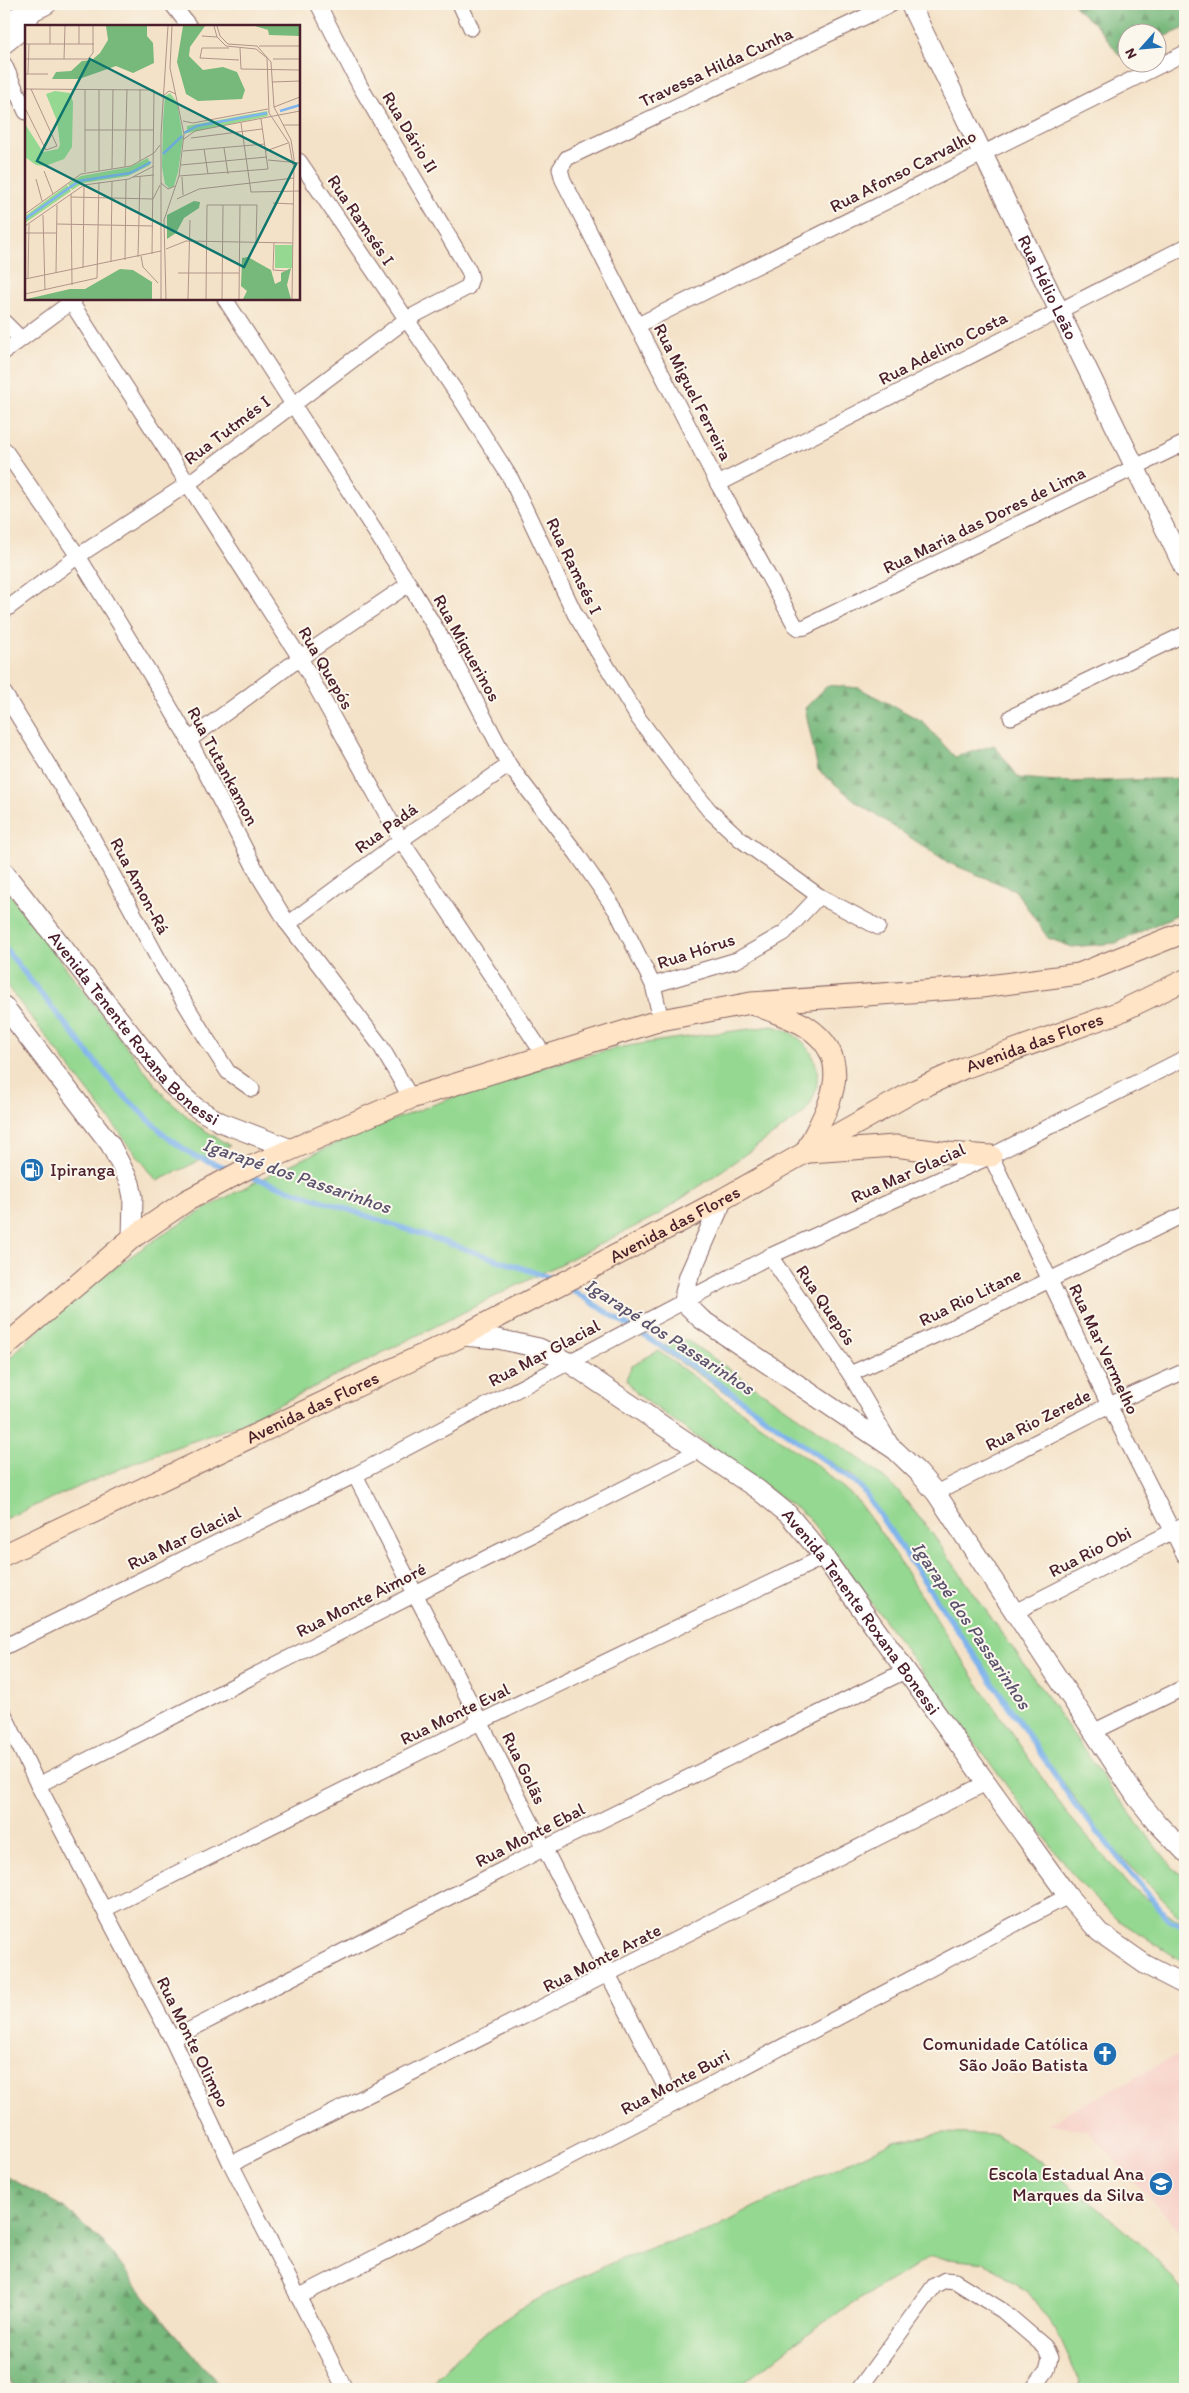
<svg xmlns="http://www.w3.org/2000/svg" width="1189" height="2393" font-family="Itim,sans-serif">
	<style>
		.built { fill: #f7d1c9 }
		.green { fill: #94d891; stroke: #6f7c5e }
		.forest { fill: url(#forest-firs); stroke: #606c53 }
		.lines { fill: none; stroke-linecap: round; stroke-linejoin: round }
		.stream { stroke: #7eb3ec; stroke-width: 5.5 }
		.minor-casing { stroke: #866362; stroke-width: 17 }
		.tertiary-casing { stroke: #866362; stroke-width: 21 }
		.secondary-casing { stroke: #866362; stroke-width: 23 }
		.minor { stroke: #fff; stroke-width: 15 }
		.tertiary { stroke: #fff; stroke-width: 19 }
		.secondary { stroke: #ffe4c6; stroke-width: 21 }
		.labels { text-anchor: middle; stroke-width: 4; stroke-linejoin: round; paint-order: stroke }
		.street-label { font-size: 18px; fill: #4a1f2b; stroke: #fbf7ec }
		.poi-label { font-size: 18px; fill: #4a1f2b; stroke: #fbf7ec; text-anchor: end }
		.water-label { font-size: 19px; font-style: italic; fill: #5c536f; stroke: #fbf7ec }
		.inset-river { fill: none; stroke: #7eb3ec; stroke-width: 2.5 }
		.inset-road { fill: none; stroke: #b09489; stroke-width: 1 }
		.view { fill: #0f766e; fill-opacity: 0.15; stroke: #0f766e; stroke-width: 2.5 }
		.inset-edge { fill: none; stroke: #4a1f2b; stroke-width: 2.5 }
	</style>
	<defs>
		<pattern id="forest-firs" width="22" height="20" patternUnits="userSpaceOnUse" patternTransform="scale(1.25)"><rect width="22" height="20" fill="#77b87b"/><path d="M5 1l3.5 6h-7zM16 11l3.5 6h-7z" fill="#649565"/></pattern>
	</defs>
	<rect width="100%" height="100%" fill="#fbf7ec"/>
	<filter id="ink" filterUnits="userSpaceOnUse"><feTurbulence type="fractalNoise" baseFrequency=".02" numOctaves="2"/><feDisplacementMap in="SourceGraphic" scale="10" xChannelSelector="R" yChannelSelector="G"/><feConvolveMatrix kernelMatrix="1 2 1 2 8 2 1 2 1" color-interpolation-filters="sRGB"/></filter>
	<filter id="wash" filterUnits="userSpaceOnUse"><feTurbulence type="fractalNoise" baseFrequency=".0096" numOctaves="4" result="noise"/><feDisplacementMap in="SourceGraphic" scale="20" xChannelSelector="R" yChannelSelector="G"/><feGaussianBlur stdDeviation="1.12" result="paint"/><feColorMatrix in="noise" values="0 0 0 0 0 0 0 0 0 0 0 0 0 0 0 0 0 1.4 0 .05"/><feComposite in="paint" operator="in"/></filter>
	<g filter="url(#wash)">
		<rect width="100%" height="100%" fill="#f4e2c8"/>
		<polygon class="built" points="1185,2051 1185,2237 1088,2131 1048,2123"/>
		<g class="green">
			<polygon points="4,887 165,1097 198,1126 230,1146 157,1181 4,982"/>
			<path d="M772 1026C815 1035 832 1079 803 1114L658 1215 236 1426 145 1458 4 1519V1364C124 1238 284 1159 446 1100 503 1079 563 1059 623 1047 672 1038 722 1033 772 1026Z"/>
			<polygon points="674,1340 688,1341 870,1466 898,1491 931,1532 1115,1794 1173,1868 1185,1876 1185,1920 1179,1916 1111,1846 1078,1803 976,1660 857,1479 660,1349"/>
			<polygon points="658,1351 820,1468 855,1498 884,1537 974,1678 1064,1810 1130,1887 1185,1925 1185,1963 1115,1918 1075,1878 808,1517 637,1394 626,1379 632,1365"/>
			<polygon points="944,2133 997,2135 1041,2162 1120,2226 1157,2260 1185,2294 1185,2389 1078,2389 1080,2383 1057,2332 1028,2292 984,2263 931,2257 842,2310 800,2339 736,2389 429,2389 439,2375 476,2339 518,2310 564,2285 611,2263 658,2245 708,2232 752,2208 894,2141"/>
		</g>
		<g class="forest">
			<polygon points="1075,4 1185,4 1185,28 1157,40 1156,32 1126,32 1126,54 1120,56 1098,27 1075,7"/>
			<polygon points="828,685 859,688 922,721 955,757 994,745 1019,778 1070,782 1185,778 1185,911 1116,943 1072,947 1048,938 1015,890 949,863 858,803 818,770 805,708"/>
			<polygon points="4,2175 65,2208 103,2242 166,2324 223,2389 16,2389 4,2374"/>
		</g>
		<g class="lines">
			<g class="stream">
				<polyline points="4,947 117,1089 167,1137 194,1156 233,1170"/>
				<polyline points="246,1175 557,1280"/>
				<polyline points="567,1287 708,1376 860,1486 1074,1803 1169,1920 1185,1928"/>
			</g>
		</g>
	</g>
	<g filter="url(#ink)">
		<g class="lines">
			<g class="minor-casing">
				<g id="minor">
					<polyline points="172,4 189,26"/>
					<polyline points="460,4 471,28"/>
					<polyline points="892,4 567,158 560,169 563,180 718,484 795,625 799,628 805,627 1185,443"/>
					<polyline points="4,64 26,112"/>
					<polyline points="299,161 460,398 511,479 575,614 639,719 680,774 709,810 740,839 819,896 878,927"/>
					<polyline points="225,299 409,584 450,652 509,765 577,854 617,912 653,985 661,1020"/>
					<polyline points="71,302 300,658 401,840 544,1055"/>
					<polyline points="4,322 21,339"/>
					<polyline points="638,325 1185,53"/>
					<polyline points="4,352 75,299"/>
					<polyline points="4,449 78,556 157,685 189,740 260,878 288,924 380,1045 411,1098"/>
					<polyline points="718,484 1185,247"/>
					<polyline points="4,611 78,556 189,483 407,319 468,287 471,278 469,271 360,86 318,4"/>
					<polyline points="4,693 90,833 161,964 208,1041 228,1072 252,1089"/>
					<polyline points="1011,717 1185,634"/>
					<polyline points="189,740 300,658 409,584"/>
					<polyline points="288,924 401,840 509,765"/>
					<polyline points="653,985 737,960 784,933 819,896"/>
					<polyline points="991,1156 1109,1405 1185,1556"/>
					<polyline points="770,1256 850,1374 893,1448"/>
					<polyline points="850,1374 949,1329 1185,1214"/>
					<polyline points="355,1475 674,2104"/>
					<polyline points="936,1493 1109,1405 1185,1371"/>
					<polyline points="1013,1613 1185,1525"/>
					<polyline points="4,1647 355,1475 770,1256 991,1156 1185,1058"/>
					<polyline points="4,1714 38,1785 172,2039 231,2164 345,2389"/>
					<polyline points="1093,1732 1185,1687"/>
					<polyline points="38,1785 700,1450"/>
					<polyline points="105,1909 480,1722 824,1557"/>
					<polyline points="172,2039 543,1849 907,1670"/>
					<polyline points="231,2164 988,1782"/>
					<polyline points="298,2297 674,2104 1068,1896"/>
					<polyline points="859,2389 934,2286 945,2280 955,2281 1003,2311 1045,2347 1050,2358 1047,2370 1033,2389"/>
				</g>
			</g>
			<g class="tertiary-casing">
				<g id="tertiary">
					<path id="s1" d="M910 4 1185 570"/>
					<path d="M4 22C19 14 32 13 47 4"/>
					<polyline points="4,44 24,28 31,13"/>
					<path id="s2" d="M4 872 170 1084 195 1107 220 1122 291 1149"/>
					<polyline points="4,1006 110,1144 130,1183 133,1197 132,1238"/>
					<polyline points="723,1199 689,1276 683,1301 701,1319 895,1450 918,1472 936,1493 1137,1798 1157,1823 1185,1852"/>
					<path id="s3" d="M462 1336 498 1339 539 1348 568 1362 757 1489 788 1514 824 1557 1068 1896 1099 1932 1146 1965 1185 1985"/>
				</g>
			</g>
			<g class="secondary-casing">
				<g id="secondary">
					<path d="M755 1004C771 1012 792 1017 807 1027 859 1062 826 1111 805 1153"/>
					<polyline points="810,1152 895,1146 948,1153 991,1156"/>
					<polyline points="4,1347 132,1238 186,1201 248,1168 411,1098 661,1020 751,1003 981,987 1079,974 1185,932"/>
					<path id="s4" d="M4 1555 462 1336 723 1199 916 1090 964 1068 1117 1013 1185 980"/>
				</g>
			</g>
			<use href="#minor" class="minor"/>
			<use href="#tertiary" class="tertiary"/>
			<use href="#secondary" class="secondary"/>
		</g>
	</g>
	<defs>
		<g id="fuel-disc" transform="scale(1.25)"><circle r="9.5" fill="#1f6fb2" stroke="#fbf7ec"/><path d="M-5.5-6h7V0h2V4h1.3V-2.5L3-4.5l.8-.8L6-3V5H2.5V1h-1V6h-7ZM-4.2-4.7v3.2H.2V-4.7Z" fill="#fff"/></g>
		<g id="church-disc" transform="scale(1.25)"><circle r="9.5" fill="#1f6fb2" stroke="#fbf7ec"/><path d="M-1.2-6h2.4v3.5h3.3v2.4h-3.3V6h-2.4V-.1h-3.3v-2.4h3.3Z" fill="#fff"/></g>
		<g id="school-disc" transform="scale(1.25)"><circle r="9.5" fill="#1f6fb2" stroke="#fbf7ec"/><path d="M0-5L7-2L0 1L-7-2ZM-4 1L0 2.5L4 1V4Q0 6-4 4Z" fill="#fff"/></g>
	</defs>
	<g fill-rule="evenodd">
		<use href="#fuel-disc" x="32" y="1170"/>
		<use href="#church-disc" x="1105" y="2054"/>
		<use href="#school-disc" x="1161" y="2184"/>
	</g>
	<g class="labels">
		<g class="street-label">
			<text transform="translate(716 67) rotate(-25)" y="6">Travessa Hilda Cunha</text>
			<text transform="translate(410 132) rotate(59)" y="6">Rua Dário II</text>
			<text transform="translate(903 171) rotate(-27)" y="6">Rua Afonso Carvalho</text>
			<text transform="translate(361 220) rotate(56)" y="6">Rua Ramsés I</text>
			<text dy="6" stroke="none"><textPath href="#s1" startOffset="315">Rua Hélio Leão</textPath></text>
			<text transform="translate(943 348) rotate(-27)" y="6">Rua Adelino Costa</text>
			<text transform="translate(693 392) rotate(63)" y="6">Rua Miguel Ferreira</text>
			<text transform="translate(227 430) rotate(-37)" y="6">Rua Tutmés I</text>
			<text transform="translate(984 520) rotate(-26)" y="6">Rua Maria das Dores de Lima</text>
			<text transform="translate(574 566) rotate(64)" y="6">Rua Ramsés I</text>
			<text transform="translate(467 648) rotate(61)" y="6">Rua Miquerinos</text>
			<text transform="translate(326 668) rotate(60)" y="6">Rua Quepós</text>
			<text transform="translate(223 766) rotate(62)" y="6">Rua Tutankamon</text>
			<text transform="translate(386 828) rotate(-36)" y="6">Rua Padá</text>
			<text transform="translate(140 886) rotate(62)" y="6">Rua Amon-Rá</text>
			<text transform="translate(696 951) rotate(-18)" y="6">Rua Hórus</text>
			<text dy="6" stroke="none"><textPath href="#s2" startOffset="204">Avenida Tenente Roxana Bonessi</textPath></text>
			<text dy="6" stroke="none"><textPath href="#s4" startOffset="1152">Avenida das Flores</textPath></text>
			<text transform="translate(908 1173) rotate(-24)" y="6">Rua Mar Glacial</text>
			<text dy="6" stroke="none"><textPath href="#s4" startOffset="748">Avenida das Flores</textPath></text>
			<text transform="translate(970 1297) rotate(-26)" y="6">Rua Rio Litane</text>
			<text transform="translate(826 1305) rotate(56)" y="6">Rua Quepós</text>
			<text transform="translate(1104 1349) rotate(65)" y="6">Rua Mar Vermelho</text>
			<text transform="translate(544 1353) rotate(-28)" y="6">Rua Mar Glacial</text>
			<text dy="6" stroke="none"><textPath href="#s4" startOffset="342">Avenida das Flores</textPath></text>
			<text transform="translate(1038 1420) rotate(-27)" y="6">Rua Rio Zerede</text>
			<text transform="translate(184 1538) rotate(-26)" y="6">Rua Mar Glacial</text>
			<text transform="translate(1090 1552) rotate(-27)" y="6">Rua Rio Obi</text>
			<text transform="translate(361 1600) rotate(-27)" y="6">Rua Monte Aimoré</text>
			<text dy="6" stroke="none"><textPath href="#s3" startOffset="500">Avenida Tenente Roxana Bonessi</textPath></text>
			<text transform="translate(455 1714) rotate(-26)" y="6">Rua Monte Eval</text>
			<text transform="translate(524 1768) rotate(64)" y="6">Rua Golãs</text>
			<text transform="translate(530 1835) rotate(-27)" y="6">Rua Monte Ebal</text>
			<text transform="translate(602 1958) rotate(-27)" y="6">Rua Monte Arate</text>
			<text transform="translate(193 2042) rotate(64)" y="6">Rua Monte Olimpo</text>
			<text transform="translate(675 2082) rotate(-28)" y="6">Rua Monte Buri</text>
		</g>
		<g class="poi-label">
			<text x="50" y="1176" text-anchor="start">Ipiranga</text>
			<text x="1088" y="2050">Comunidade Católica<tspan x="1088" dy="21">São João Batista</tspan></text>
			<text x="1144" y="2180">Escola Estadual Ana<tspan x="1144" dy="21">Marques da Silva</tspan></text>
		</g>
		<g class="water-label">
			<text transform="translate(297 1175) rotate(19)" y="7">Igarapé dos Passarinhos</text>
			<text transform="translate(670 1336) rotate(33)" y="7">Igarapé dos Passarinhos</text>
			<text transform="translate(972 1625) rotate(56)" y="7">Igarapé dos Passarinhos</text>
		</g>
	</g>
	<g transform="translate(25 25)">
		<rect width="275" height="275" fill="#f4e2c8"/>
		<path d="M30 66 45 68 48 77 47 122 39 134 20 141 11 140 0 132V99L18 127 33 124 35 120 32 96 21 69ZM145 68 152 77 158 113 153 147 149 161 144 163 140 159 137 142 138 97 140 71ZM242 86 243 91 162 108V101ZM123 133 125 140 103 151 58 158 47 165 43 159 56 151 105 142ZM42 160 46 166 0 198V191ZM250 220H268L267 243H250Z" fill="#94d891"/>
		<path d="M81 1H122V11L128 18 129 38 108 48 91 41 54 54H27L31 47 46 46 57 36 67 35 75 28 83 15ZM158 1H180L165 22 164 31 178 45 198 42 212 47 220 65 217 74 173 76 161 69 152 37ZM230 1H275V11L244 10 243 5ZM169 176 175 177 174 183 159 193 151 208 142 214V190ZM223 232 246 245 250 259 256 256V248L266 243 262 260 266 274H218L222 266 216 261 217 233ZM95 244 108 245 127 257V274H2L45 264H60Z" fill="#77b87b"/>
		<path class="inset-river" d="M255 86 275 80M159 108 172 101 242 88M138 129 157 111M0 194 54 156 105 148 126 137"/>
		<path class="inset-road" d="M25 1V19M189 1 192 12 201 21 231 24 242 33 244 88 264 118 268 140M192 1 195 11 203 19 232 21 246 37 249 82 266 115 269 134 267 274M177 11 192 12M0 19H69M54 19V1M234 21H275M204 23H177L175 33 214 35M215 23 216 44 275 45M0 34H63L68 28V1M39 34 40 1M248 34H275M0 49H23M3 49 4 19M247 57 275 56M0 64 129 65 127 229M60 64V147M137 72 144 66 151 69M249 82 275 72M0 83 21 125 32 121 6 64M158 96 168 98 243 84M216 98 226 167 275 166M258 100H275M60 105H128M166 113 237 104M159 114 170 106 275 86M199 123 203 149M179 124 183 149M158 126 240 119M241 126 263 118M243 135 275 138M115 136V64M156 140 242 132M100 142 102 64M87 144 88 64M19 146 28 169M74 146V64M154 151 243 144 236 94M108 152 129 150M157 152 158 170M11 154 17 176M136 158 143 164 150 161M46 169 47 260M46 172 128 174M128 174 135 160M152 174 174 164 269 153M248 178 269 179M0 189 56 149 106 141 129 128 135 120M18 190 20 265M32 199 128 201M0 201 59 160 104 154 129 141M0 208H31M249 218 248 245 261 246M141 224 161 216 268 218M116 231 118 242 133 258M113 232 115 152M100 235 101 154M86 237 87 156M58 243 59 160M31 248 32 180M153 248H214M0 254 136 226M3 254 4 199M0 269 72 253 74 157M136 274V109L143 1M141 274 139 195 154 151 159 109 145 43 147 1M163 274 165 195M181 274 182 180H232L231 217M197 274 198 180M214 274 215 180"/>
		<path class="view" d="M65 34 271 139 219 242 12 136Z"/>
		<rect width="275" height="275" class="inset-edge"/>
	</g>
	<rect width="1189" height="2393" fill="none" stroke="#fbf7ec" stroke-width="20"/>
	<g transform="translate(1142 48) rotate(243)"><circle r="24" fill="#fbf7ec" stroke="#b4a19f"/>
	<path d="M0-4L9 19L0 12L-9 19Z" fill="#1f6fb2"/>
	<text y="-8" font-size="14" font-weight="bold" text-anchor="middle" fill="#4a1f2b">N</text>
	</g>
</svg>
